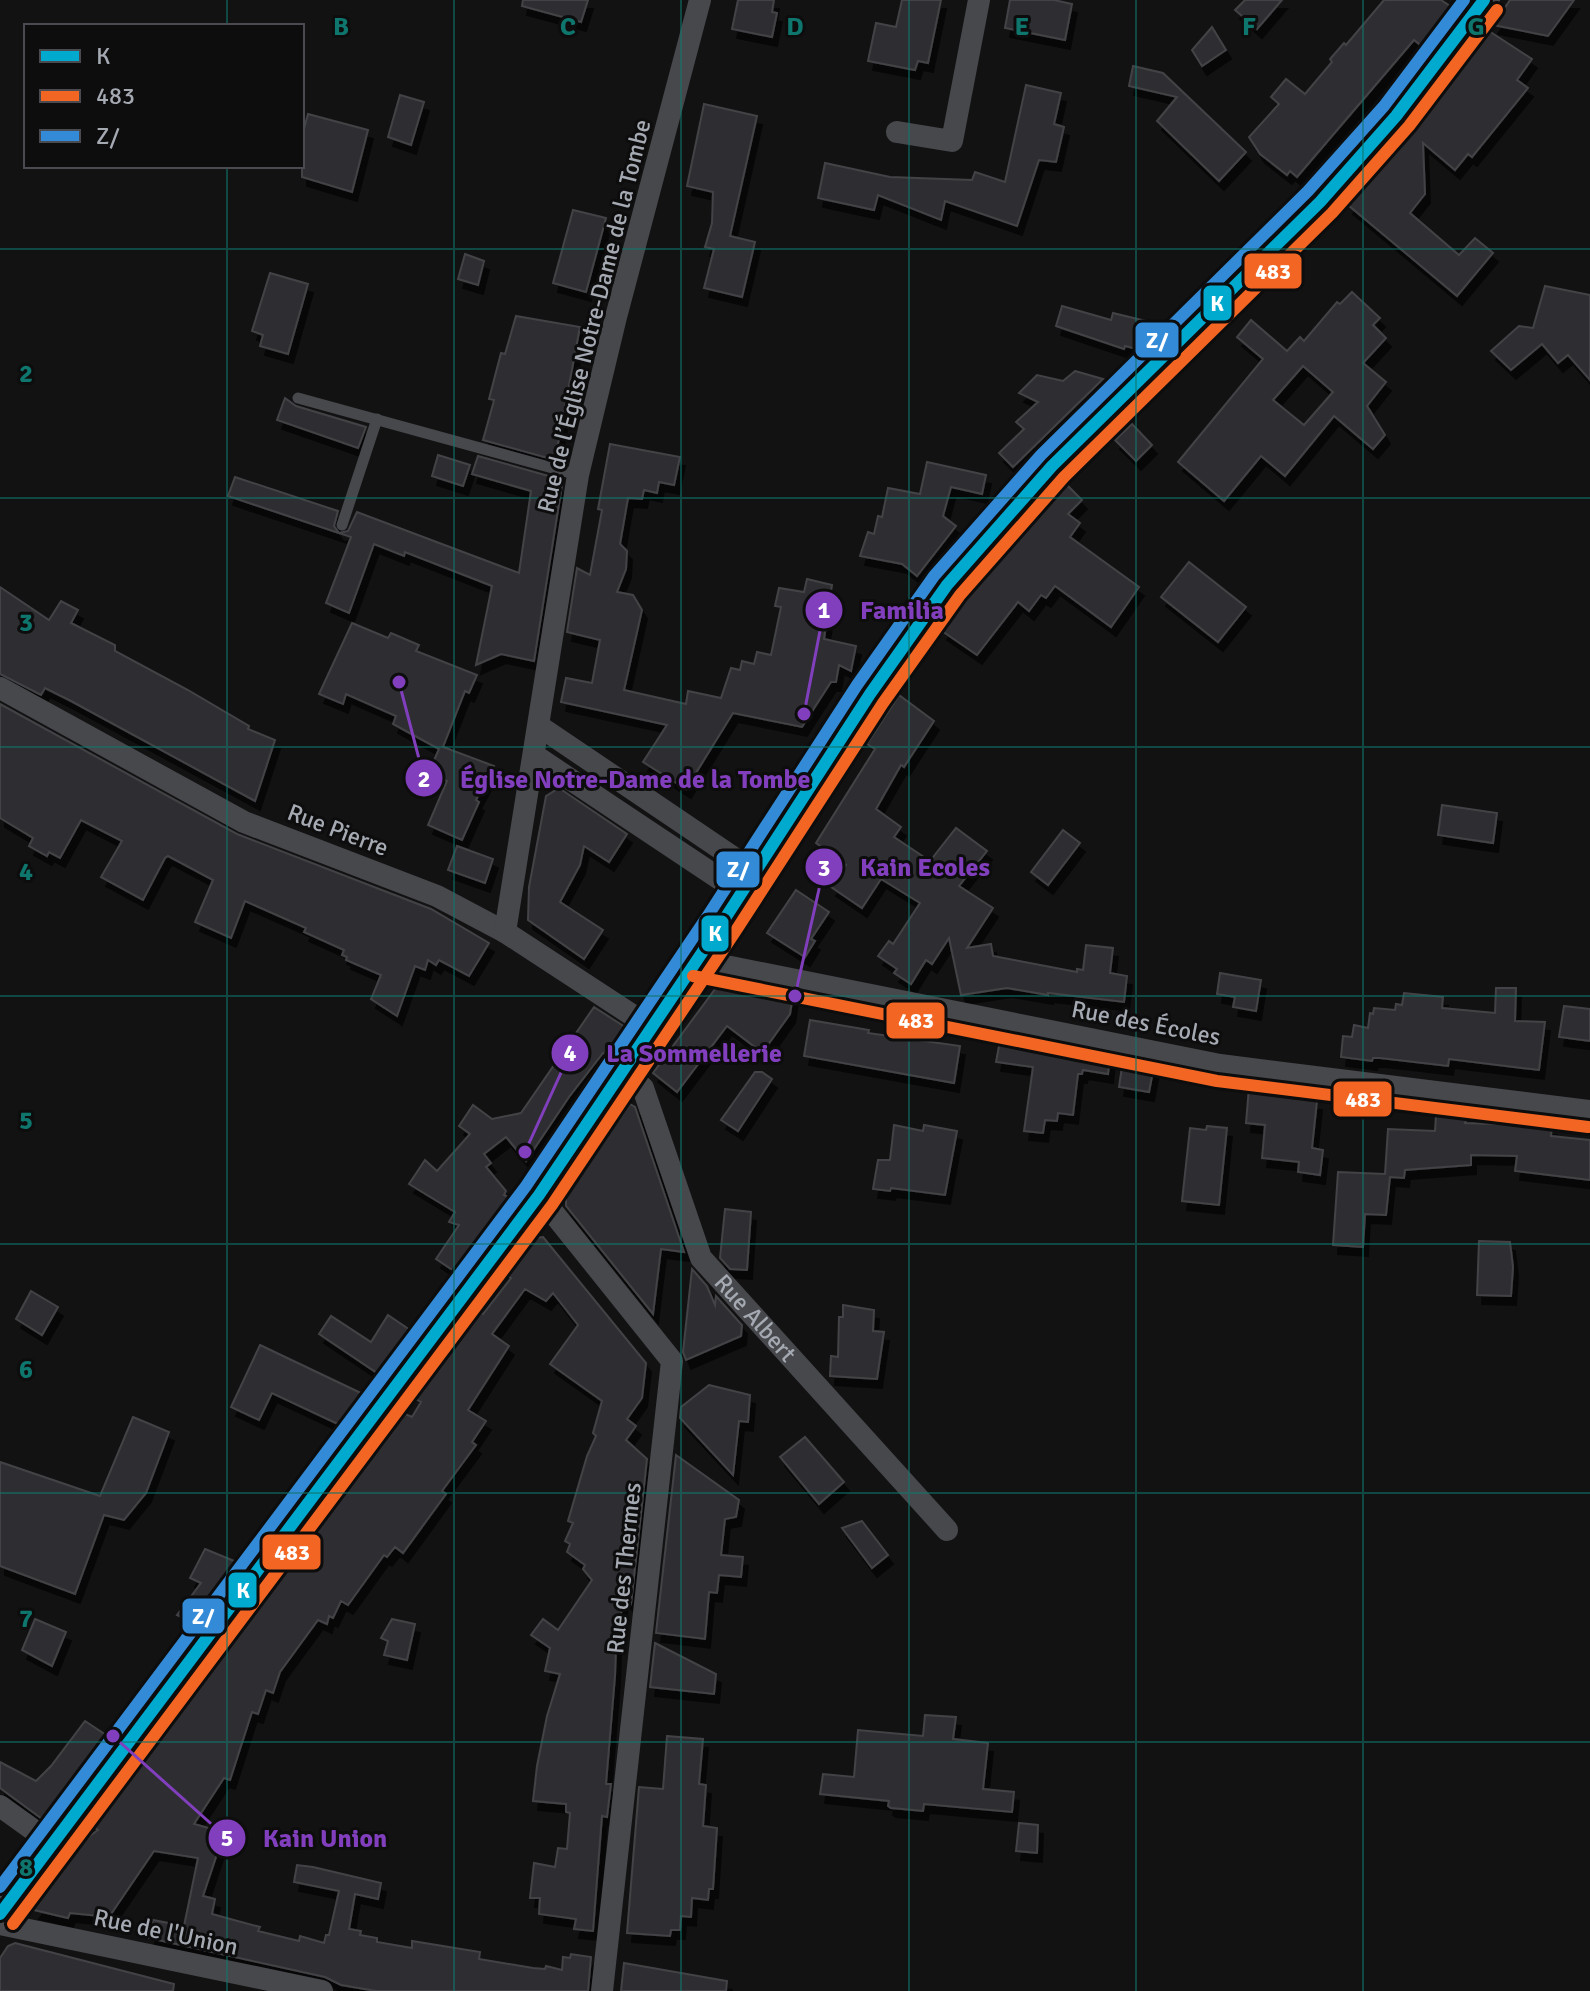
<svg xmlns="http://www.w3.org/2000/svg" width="1590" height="1991" font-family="Signika,sans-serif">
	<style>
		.building { fill: #2e2f30; stroke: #424346; stroke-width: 2; fill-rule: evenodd; filter: url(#shadow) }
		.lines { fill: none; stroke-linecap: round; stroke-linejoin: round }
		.lane { stroke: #47484c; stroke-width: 11 }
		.street { stroke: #47484c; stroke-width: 22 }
		.secondary { stroke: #4b4c50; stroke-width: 32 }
		.bus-1-casing { stroke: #0d0d0e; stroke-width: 18 }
		.bus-2-casing { stroke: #0d0d0e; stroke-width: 18 }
		.bus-3-casing { stroke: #0d0d0e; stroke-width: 18 }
		.bus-1 { stroke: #00a9ce; stroke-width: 12 }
		.bus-2 { stroke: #f26522; stroke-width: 12 }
		.bus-3 { stroke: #338bd7; stroke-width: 12 }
		.grid { fill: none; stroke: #0f766e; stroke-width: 2; stroke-opacity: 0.55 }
		.labels { text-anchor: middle; stroke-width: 6; stroke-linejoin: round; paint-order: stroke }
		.street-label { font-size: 24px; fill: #a5a9b2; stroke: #0d0d0e }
		.grid-label { font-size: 26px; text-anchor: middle; font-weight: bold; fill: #0f766e; stroke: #0d0d0e; stroke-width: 6; stroke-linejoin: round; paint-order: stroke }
		.leader { fill: none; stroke: #813fbd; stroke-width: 3 }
		.callout-dot { fill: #813fbd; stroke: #0d0d0e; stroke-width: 3 }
		.mark-label { font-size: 24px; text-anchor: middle; font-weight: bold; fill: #fff }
		.callout-label { font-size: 26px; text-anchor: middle; font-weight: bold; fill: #813fbd; stroke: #0d0d0e; stroke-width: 6; stroke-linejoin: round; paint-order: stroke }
		.line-badge { stroke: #0d0d0e; stroke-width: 3 }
		.badge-label { font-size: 22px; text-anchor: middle; font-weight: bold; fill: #fff }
	</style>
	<defs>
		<filter id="shadow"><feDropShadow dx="5" dy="9" stdDeviation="0" flood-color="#0009"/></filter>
	</defs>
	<rect width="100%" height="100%" fill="#121213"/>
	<g class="building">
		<polygon points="523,0 588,0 581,22 522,6"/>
		<polygon points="738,0 774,0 772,12 777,13 772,37 732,29"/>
		<polygon points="902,0 941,0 928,63 918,61 915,70 868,61 876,23 896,27"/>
		<polygon points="1010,0 1054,0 1072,4 1065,40 1005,28"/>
		<polygon points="1245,0 1282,0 1257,29 1235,10"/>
		<polygon points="1384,0 1441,0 1453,8 1424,48 1414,40 1297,177 1290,171 1287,175 1260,154 1249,137 1279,104 1271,97 1286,79 1305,94 1332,62 1330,59 1344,43 1346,45"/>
		<polygon points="1510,0 1574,0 1548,36 1493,25"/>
		<polygon points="1212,27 1226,50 1202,66 1192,50"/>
		<polygon points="1489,31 1532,59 1517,80 1528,88 1472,157 1468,154 1455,170 1423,143 1425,194 1410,213 1459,255 1475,238 1493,253 1457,296 1348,205 1468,61"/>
		<polygon points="1133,66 1163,73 1246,152 1219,181 1157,121 1177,97 1129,86"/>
		<polygon points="1026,85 1061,93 1054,124 1064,127 1056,162 1039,160 1017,226 945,201 941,220 878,195 874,210 818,198 825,163 890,177 972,180 975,172 1005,182"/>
		<polygon points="400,95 424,102 411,145 388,137"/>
		<polygon points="704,104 757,116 730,236 755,242 742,297 704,288 714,249 705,247 712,223 713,192 687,186"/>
		<polygon points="308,114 368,130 352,192 302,177 302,136"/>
		<polygon points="573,210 606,218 586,292 553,283"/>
		<polygon points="465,254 484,261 478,285 458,279"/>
		<polygon points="270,273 308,284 288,354 260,346 263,335 252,331"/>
		<polygon points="1545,286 1590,295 1590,380 1568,355 1558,363 1542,344 1511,370 1491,351 1519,326 1533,328"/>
		<path d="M1352 292 1380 318 1373 325 1386 338 1363 363 1386 382 1367 406 1385 435 1373 449 1334 416 1285 476 1261 456 1224 501 1178 462 1263 359 1237 337 1251 320 1287 351 1300 337 1304 341 1337 302 1340 304ZM1303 366 1333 392 1304 425 1273 400Z"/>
		<polygon points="1062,306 1111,320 1113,313 1150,322 1141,350 1125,346 1124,349 1056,326"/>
		<polygon points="516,316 580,327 555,460 483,440 493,404 494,400 489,399 501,353 505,354"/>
		<polygon points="1075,371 1103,379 1013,467 999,453 1024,429 1016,422 1038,402 1019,393 1037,375 1063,381"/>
		<polygon points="285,398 296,406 366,427 358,448 277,420"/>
		<polygon points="1132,424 1152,445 1136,461 1115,440"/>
		<polygon points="610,444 680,457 674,485 659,482 657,493 644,490 642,499 628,498 620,544 627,551 626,569 617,592 633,595 642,610 624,690 686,704 688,691 721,698 731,668 740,670 742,661 754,664 757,652 771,655 781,607 775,606 779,588 804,592 807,579 832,585 824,639 856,646 851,671 839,665 836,682 831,682 802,727 733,713 686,789 643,762 667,725 561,702 566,678 592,683 600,640 567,632 577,568 590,575 602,510 598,509"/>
		<polygon points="438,455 470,465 463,486 432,476"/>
		<polygon points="478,456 552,477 551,483 562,485 534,661 501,654 476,665 492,586 405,552 404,556 374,544 349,613 326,603 351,537 228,496 235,477 338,511 334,526 339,533 348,531 357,512 519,573 531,491 472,474"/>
		<polygon points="927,462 986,475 982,494 951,487 943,516 956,526 917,576 902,564 860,556 868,532 874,534 878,516 882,517 888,488 920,494"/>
		<polygon points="1064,482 1082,500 1068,514 1080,523 1070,537 1139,587 1111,627 1055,586 1046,598 1041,595 1029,611 1018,602 977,655 942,631 997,557"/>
		<polygon points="1189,562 1246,607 1218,642 1161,597"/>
		<polygon points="0,587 49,620 61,601 78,610 71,623 115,645 115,651 188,690 249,726 248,729 275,740 255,801 71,701 45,688 41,695 0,674"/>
		<polygon points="352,623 388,638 391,633 419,645 416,651 477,675 469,693 465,691 443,747 494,766 476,800 479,802 462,840 428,825 447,781 429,772 439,749 393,724 396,716 346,694 343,704 319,694"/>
		<polygon points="899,695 934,721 904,767 901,765 876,809 901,827 894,837 930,861 956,828 987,851 959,886 993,908 967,948 991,944 993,956 1077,972 1077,969 1083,970 1086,945 1113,948 1110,973 1127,976 1124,1002 1048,993 1048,995 1007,988 961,995 949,938 932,964 926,960 911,984 894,973 897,969 878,956 889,941 893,944 920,903 881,879 862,908 831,887 846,865 816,843 875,749 867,744"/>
		<polygon points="0,704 237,834 431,909 489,943 469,976 439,960 436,965 428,960 425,970 415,966 397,1016 371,999 381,975 346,960 347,957 342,955 344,950 304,932 306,928 245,901 231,938 195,922 213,880 168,856 165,858 143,900 101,877 122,841 81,820 60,858 49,852 47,856 29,846 33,838 0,818"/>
		<polygon points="559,788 627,834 609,862 584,846 580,865 560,902 603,930 584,959 528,920 529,887 546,796"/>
		<polygon points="1442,805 1497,813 1493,843 1438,835"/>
		<polygon points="1063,830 1080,843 1048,885 1031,872"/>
		<polygon points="457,846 493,859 485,883 448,870"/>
		<polygon points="796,890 829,912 811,939 815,941 805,957 767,933"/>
		<polygon points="1220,973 1261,980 1256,1011 1233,1007 1235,997 1217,994"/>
		<polygon points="721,981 793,995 790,1014 765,1049 755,1047 727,1026 677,1092 653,1073"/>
		<polygon points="1496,988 1516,988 1515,1021 1545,1022 1539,1070 1449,1059 1448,1066 1380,1058 1373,1058 1372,1061 1341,1057 1343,1036 1352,1037 1354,1025 1368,1028 1370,1013 1373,1014 1374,1008 1395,1010 1396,1004 1402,1005 1404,993 1443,997 1442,1008 1495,1013"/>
		<polygon points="1564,1006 1590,1009 1590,1041 1559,1037"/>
		<polygon points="594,1007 625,1027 606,1055 603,1053 569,1097 526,1161 506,1137 484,1154 491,1163 486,1167 506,1191 504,1195 508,1197 457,1273 436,1259 459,1225 449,1222 455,1212 409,1184 425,1160 437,1171 470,1134 459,1126 473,1105 492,1119 521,1113"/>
		<polygon points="810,1020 869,1030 868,1033 960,1046 954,1083 804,1056"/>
		<polygon points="1000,1041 1068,1052 1068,1049 1110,1057 1108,1074 1083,1070 1082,1074 1078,1074 1073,1115 1058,1113 1057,1121 1045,1120 1043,1133 1024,1131 1033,1067 996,1062"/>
		<polygon points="1123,1060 1154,1066 1149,1092 1119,1087"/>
		<polygon points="755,1072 762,1072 772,1079 738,1131 721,1120"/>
		<polygon points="1249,1087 1289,1091 1288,1097 1317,1101 1312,1148 1323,1150 1320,1175 1298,1172 1299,1162 1262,1158 1265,1125 1246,1123"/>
		<polygon points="630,1104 635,1107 684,1252 661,1249 653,1314 566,1206 566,1194"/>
		<polygon points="1436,1115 1468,1116 1465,1123 1552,1126 1551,1136 1590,1140 1590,1180 1515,1171 1517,1156 1471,1155 1471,1165 1405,1170 1404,1178 1390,1177 1386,1215 1365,1214 1363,1247 1333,1245 1338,1172 1385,1174 1388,1129 1435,1131"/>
		<polygon points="894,1125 923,1131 924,1125 957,1131 945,1195 891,1188 890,1191 873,1189 878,1160 890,1160"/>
		<polygon points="1207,1126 1227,1128 1219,1205 1182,1201 1190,1128 1206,1130"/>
		<polygon points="725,1209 751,1212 747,1270 730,1269 720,1258"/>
		<polygon points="543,1237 646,1363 642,1398 627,1419 636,1426 626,1440 647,1459 631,1604 623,1598 620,1622 617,1620 615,1676 606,1784 611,1784 607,1817 602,1816 593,1931 574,1929 576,1919 539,1914 540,1898 530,1898 534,1863 555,1867 558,1848 567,1849 570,1813 566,1812 566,1804 533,1801 537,1766 547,1716 560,1674 545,1671 550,1648 531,1635 543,1619 558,1630 592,1580 583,1569 585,1565 567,1552 570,1544 565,1541 573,1523 568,1521 587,1456 596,1436 593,1433 602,1401 550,1364 578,1325 553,1293 546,1301 525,1289 492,1334 509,1346 468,1410 486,1421 472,1442 476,1445 442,1491 446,1494 403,1553 395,1547 387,1557 384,1555 348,1605 341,1601 333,1618 329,1616 327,1624 318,1620 280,1672 273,1693 266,1690 258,1714 252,1712 230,1780 224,1778 194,1824 212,1829 208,1842 220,1845 203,1896 215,1899 212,1914 260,1927 258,1931 299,1941 300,1936 324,1943 326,1935 329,1935 339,1891 294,1882 297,1865 313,1867 381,1883 378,1899 355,1894 349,1929 361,1931 360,1935 377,1938 377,1942 412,1948 412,1941 480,1952 479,1959 533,1968 545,1969 546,1966 562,1970 563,1957 570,1958 571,1954 591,1957 588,1991 376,1991 341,1985 325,1977 149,1938 153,1920 184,1926 198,1858 154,1851 109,1917 70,1913 68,1918 34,1910 87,1838 98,1830 95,1828 403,1413 412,1417 421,1402 414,1398 469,1325 479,1312 483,1314 511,1278 506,1275 529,1245 534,1238"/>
		<polygon points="1479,1241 1510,1242 1513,1267 1511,1296 1477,1295"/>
		<polygon points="692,1269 707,1286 715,1305 716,1296 742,1325 741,1336 686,1360 683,1352"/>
		<polygon points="31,1291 58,1307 42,1335 16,1319"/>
		<polygon points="843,1305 874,1310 873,1331 884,1332 877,1379 830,1376 831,1356 838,1357 839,1317 843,1317"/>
		<polygon points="388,1315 410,1330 380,1375 319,1334 331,1316 371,1342"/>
		<polygon points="260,1345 365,1395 342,1426 272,1393 259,1420 231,1407"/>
		<polygon points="709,1385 750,1395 748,1422 739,1421 733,1475 680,1418 681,1407"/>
		<polygon points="133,1417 169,1432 146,1493 124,1520 104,1515 75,1594 0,1566 0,1462 100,1496"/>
		<polygon points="805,1437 844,1482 819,1504 780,1457"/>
		<polygon points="676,1455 739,1500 736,1517 725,1519 721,1555 743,1557 741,1577 719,1575 717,1593 709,1592 705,1639 656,1633"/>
		<polygon points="862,1521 888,1555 872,1568 842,1528"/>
		<polygon points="205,1549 239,1563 194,1623 177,1615 201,1583 190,1578"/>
		<polygon points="35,1619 66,1632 52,1666 22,1650"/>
		<polygon points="392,1619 415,1624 407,1660 384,1655 388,1641 381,1638"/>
		<polygon points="655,1643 716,1674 714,1694 650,1687"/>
		<polygon points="925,1715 956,1717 953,1739 988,1743 983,1789 1014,1792 1012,1812 924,1804 923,1811 891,1808 888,1806 889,1801 820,1794 823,1774 854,1777 858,1730 923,1736"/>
		<polygon points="85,1721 109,1737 49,1817 42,1819 0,1788 0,1762 36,1781 51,1766"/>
		<polygon points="667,1736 703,1739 699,1784 706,1785 703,1826 717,1828 713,1889 709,1889 708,1900 692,1898 691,1917 681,1916 680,1930 671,1930 670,1936 627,1933 639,1787 663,1789"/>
		<polygon points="1019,1823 1038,1825 1037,1853 1016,1851"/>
		<polygon points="15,1943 174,1984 173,1991 0,1991 0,1958 8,1946"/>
		<polygon points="624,1963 727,1981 726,1991 621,1991"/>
	</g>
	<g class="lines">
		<g class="lane">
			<polyline points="298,398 578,475"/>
			<polyline points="342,525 377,419"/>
		</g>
		<g class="street">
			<polyline points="897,132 952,141 979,0"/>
			<polyline points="0,688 244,822 437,896 505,932 652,1028"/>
			<polyline points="539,726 755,872"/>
			<polyline points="534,755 741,893"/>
			<polyline points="505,932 578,475 616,317 700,0"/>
			<polyline points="696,960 1220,1065 1590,1111"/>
			<path id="s1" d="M624 1071 643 1088 701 1258 947 1530"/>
			<polyline points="539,1195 672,1361 602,1991"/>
			<polyline points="0,1806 53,1844"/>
			<polyline points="0,1924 322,1991"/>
		</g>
		<polyline class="secondary" points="0,1914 539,1195 722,923 870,694 947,585 1052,466 1320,202 1396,116 1484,0"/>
		<g class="bus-1-casing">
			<polyline id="bus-1" points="0,1914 539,1195 722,923 870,694 947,585 1052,466 1320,202 1396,116 1484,0"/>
		</g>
		<g class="bus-2-casing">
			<g id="bus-2">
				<polyline points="693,976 1217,1081 1588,1127"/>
				<polyline points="13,1924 552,1205 735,932 883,703 960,595 1064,477 1332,213 1409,126 1497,10"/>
			</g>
		</g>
		<g class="bus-3-casing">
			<polyline id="bus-3" points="0,1887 526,1186 709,914 857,685 934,576 1041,455 1308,191 1384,106 1464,0"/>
		</g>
		<use href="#bus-1" class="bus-1"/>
		<use href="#bus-2" class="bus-2"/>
		<use href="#bus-3" class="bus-3"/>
	</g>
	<path class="grid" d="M227 0V26M454 0V1991M681 0V1991M909 0V1991M1136 0V1991M1363 0V1991M227 166V1991M0 249H1590M0 498H1590M0 747H1590M0 996H1590M0 1244H1590M0 1493H1590M0 1742H1590"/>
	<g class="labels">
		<g class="street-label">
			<text transform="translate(594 316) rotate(-76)" y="8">Rue de l’Église Notre-Dame de la Tombe</text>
			<text transform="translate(338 830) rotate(21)" y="8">Rue Pierre</text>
			<text transform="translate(1146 1023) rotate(11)" y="8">Rue des Écoles</text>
			<text dy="8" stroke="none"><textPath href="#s1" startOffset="286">Rue Albert</textPath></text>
			<text transform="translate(624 1568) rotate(-84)" y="8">Rue des Thermes</text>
			<text transform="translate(166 1932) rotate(12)" y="8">Rue de l'Union</text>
		</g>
	</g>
	<g class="grid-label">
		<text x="341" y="35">B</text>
		<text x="568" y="35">C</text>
		<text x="795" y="35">D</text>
		<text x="1022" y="35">E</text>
		<text x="1249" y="35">F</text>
		<text x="1476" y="35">G</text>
		<text x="26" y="382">2</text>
		<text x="26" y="631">3</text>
		<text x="26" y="880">4</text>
		<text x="26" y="1129">5</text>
		<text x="26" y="1378">6</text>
		<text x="26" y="1627">7</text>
		<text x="26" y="1876">8</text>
	</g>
	<path class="leader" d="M804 714L824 610M399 682L424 778M795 996L824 867M525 1152L570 1053M113 1736L227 1838"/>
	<g class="callout-dot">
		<circle cx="804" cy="714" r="8"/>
		<circle cx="399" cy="682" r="8"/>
		<circle cx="795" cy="996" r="8"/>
		<circle cx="525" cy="1152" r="8"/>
		<circle cx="113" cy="1736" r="8"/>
		<circle cx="824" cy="610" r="20"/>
		<circle cx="424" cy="778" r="20"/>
		<circle cx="824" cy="867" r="20"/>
		<circle cx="570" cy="1053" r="20"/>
		<circle cx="227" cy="1838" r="20"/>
	</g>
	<g class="mark-label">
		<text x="824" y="618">1</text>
		<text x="424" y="787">2</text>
		<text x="824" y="876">3</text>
		<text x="570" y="1061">4</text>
		<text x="227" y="1846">5</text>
	</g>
	<g class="callout-label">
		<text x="902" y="619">Familia</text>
		<text x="635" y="788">Église Notre-Dame de la Tombe</text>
		<text x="925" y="876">Kain Ecoles</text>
		<text x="694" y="1062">La Sommellerie</text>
		<text x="325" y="1847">Kain Union</text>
	</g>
	<g class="line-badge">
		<rect x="1243" y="252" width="60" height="38" rx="8" fill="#f26522"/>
		<rect x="1202" y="284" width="31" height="38" rx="8" fill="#00a9ce"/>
		<rect x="1134" y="321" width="46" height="38" rx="8" fill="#338bd7"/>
		<rect x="715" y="850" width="46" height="39" rx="8" fill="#338bd7"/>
		<rect x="700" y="914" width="30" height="39" rx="8" fill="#00a9ce"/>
		<rect x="885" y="1001" width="61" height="39" rx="8" fill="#f26522"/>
		<rect x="1332" y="1080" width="61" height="38" rx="8" fill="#f26522"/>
		<rect x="261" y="1533" width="61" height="38" rx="8" fill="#f26522"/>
		<rect x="227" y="1571" width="31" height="38" rx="8" fill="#00a9ce"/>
		<rect x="181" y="1597" width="45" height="38" rx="8" fill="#338bd7"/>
	</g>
	<g class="badge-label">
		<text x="1273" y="279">483</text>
		<text x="1217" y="311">K</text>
		<text x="1157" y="348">Z/</text>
		<text x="738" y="877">Z/</text>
		<text x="715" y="941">K</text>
		<text x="916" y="1028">483</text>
		<text x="1363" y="1107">483</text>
		<text x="292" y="1560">483</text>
		<text x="243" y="1598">K</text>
		<text x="203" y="1624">Z/</text>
	</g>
	<rect x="24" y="24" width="280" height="144" fill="#0d0d0e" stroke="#4a4b50" stroke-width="2"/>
	<rect x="40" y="50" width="40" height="12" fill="#00a9ce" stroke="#4a4b50" stroke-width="2"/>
	<text x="96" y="64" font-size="24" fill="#a5a9b2">K</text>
	<rect x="40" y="90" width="40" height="12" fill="#f26522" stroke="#4a4b50" stroke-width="2"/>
	<text x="96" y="104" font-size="24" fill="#a5a9b2">483</text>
	<rect x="40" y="130" width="40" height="12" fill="#338bd7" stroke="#4a4b50" stroke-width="2"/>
	<text x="96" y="144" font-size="24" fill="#a5a9b2">Z/</text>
</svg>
